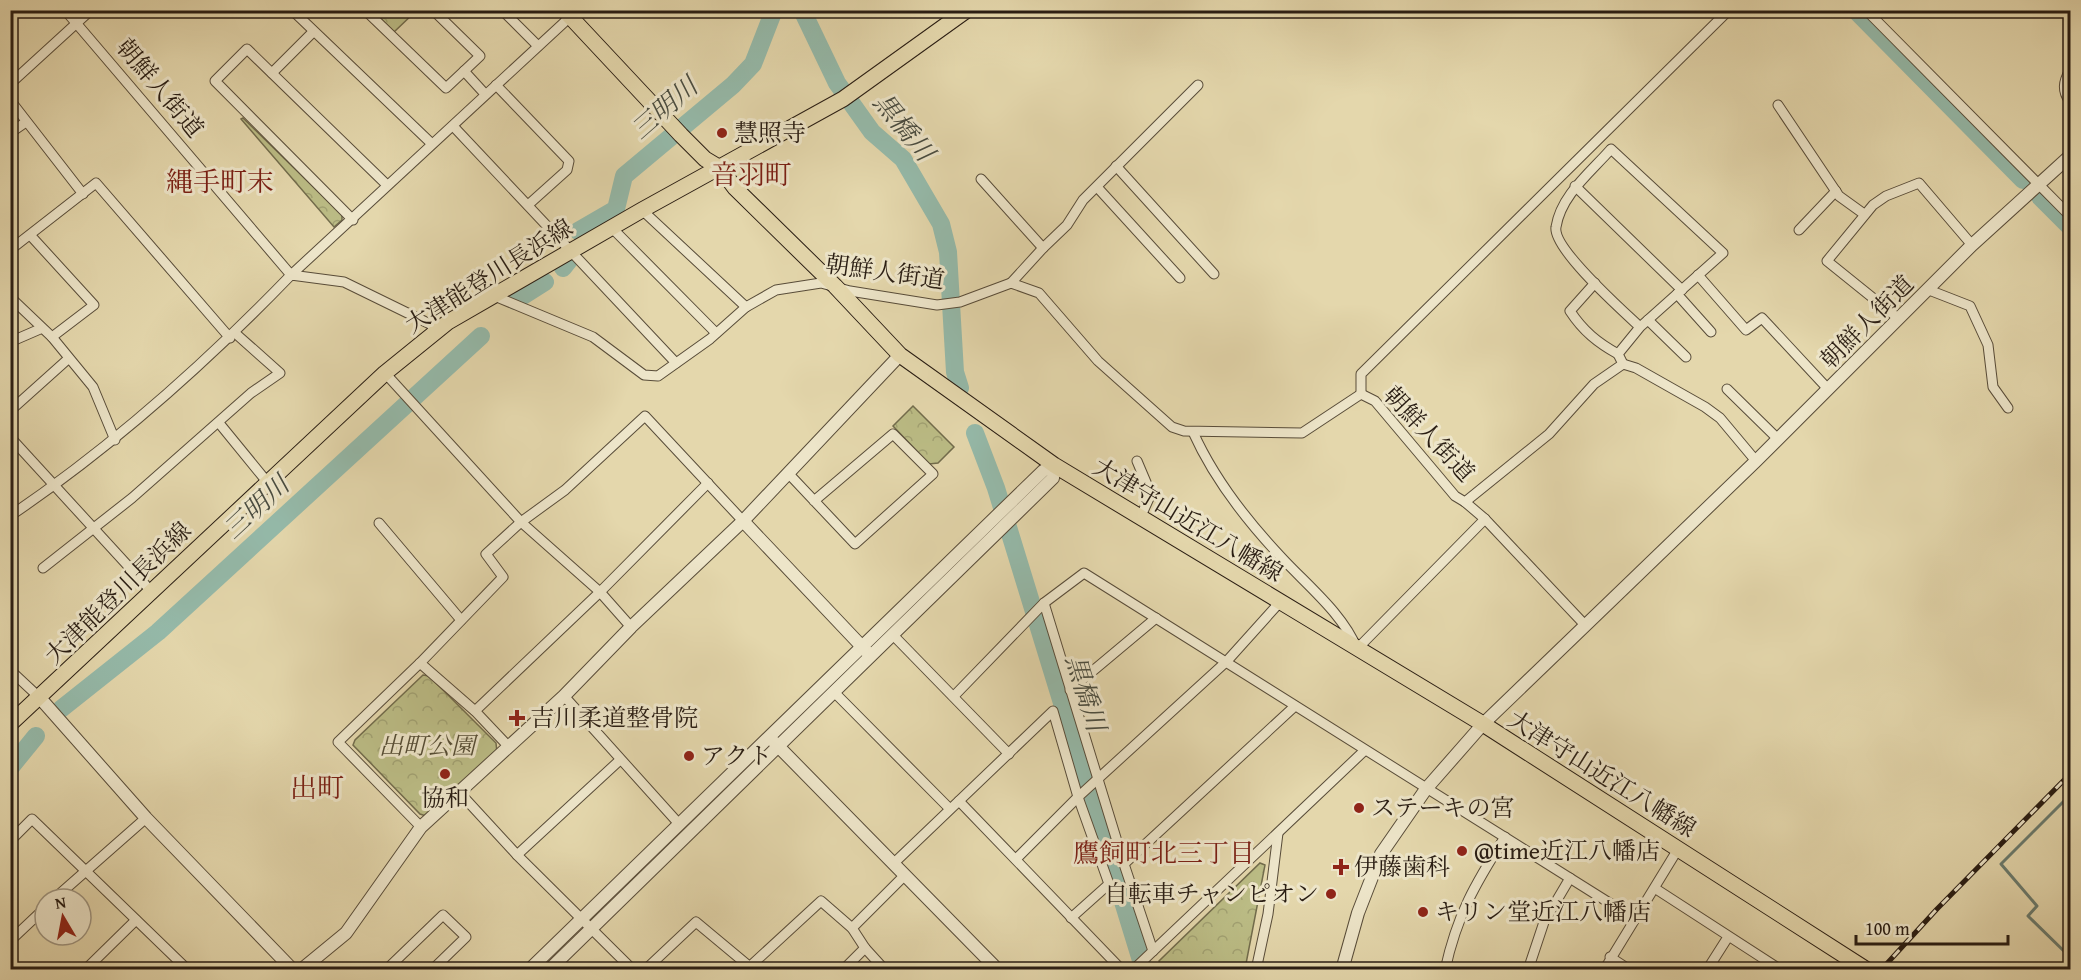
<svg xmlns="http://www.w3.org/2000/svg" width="2081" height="980" font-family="'Gentium Book Plus','Noto Serif JP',serif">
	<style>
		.park { fill: url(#park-crowns); stroke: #726c4c; stroke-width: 1.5 }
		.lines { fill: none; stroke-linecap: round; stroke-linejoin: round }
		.stream { stroke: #6a7b6e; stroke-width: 3 }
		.river { stroke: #95baaa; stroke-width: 18 }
		.minor-casing { stroke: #584c39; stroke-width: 11 }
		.tertiary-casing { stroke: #584c39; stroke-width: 14 }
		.primary-casing { stroke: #291d13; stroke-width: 17 }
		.minor { stroke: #ede5c9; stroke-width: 9 }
		.tertiary { stroke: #ede5c9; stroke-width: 12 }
		.primary { stroke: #e4d7ac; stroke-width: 15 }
		.rail-casing { stroke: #291d13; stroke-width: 5 }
		.rail { stroke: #ede5c9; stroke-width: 3; stroke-dasharray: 9; stroke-linecap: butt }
		.poi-dot { fill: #8f2418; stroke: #ede5c9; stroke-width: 2 }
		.labels { text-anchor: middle; stroke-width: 6; stroke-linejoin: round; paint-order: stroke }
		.street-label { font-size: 24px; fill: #291d13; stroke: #ede5c9 }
		.poi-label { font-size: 24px; fill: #291d13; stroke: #ede5c9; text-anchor: start }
		.park-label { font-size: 24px; font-style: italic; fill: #554d35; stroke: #ede5c9 }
		.water-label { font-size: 26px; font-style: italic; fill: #494c40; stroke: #ede5c9 }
		.neighbourhood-label { font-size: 26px; fill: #7a1f14; stroke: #ede5c9 }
		.quarter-label { font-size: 27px; fill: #7a1f14; stroke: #ede5c9 }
	</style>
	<defs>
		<pattern id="park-crowns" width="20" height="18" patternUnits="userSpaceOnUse" patternTransform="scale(1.5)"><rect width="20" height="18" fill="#bbbc85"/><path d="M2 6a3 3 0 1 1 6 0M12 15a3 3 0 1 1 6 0" fill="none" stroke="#a1a172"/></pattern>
	</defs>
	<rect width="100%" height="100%" fill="#e4d7ac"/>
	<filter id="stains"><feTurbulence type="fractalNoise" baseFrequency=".00333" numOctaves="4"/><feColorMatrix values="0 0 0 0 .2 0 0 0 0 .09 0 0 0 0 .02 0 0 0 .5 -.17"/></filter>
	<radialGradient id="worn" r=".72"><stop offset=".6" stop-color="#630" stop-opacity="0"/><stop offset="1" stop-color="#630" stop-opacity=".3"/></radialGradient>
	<g class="park">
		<polygon points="372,11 416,11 394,32"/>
		<polygon points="243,118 342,215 342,220 334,227 241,119"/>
		<polygon points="913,406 954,447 938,463 929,464 893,426"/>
		<polygon points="423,675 429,676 496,743 497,753 429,817 420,814 353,745 355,740"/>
		<polygon points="1260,863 1265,865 1245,969 1162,969 1159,961"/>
	</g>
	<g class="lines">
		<polyline class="stream" points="2070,795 2001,864 2037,906 2028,916 2070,957"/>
		<g class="river">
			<polyline points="802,10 837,83 872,132 903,159 941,224 948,252 955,372 960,388"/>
			<polyline points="1855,10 2023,180"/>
			<polyline points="2040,197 2070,227"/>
			<polyline points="578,231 616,209 624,176 733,85 753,64 774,10"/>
			<polyline points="563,268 570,259"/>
			<polyline points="515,301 545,282"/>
			<polyline points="975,433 996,488 1144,970"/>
			<polyline points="61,709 158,632 481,336"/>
			<polyline points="10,768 36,736"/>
		</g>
		<g class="minor-casing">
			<g id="minor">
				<polyline points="65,10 291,275 570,17"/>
				<polyline points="292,10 432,144"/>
				<polyline points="365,10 446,88 480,56 433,10"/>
				<polyline points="502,10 538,46"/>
				<polyline points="1866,10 2070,216"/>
				<path d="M2070 70C2063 82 2062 91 2070 102"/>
				<polyline points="464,71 485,94"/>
				<polyline points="272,73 313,32"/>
				<polyline points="10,84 91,10"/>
				<polyline points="496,85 569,161 567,170 528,205"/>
				<polyline points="10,100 83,194"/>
				<polyline points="1778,105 1839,196 1864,214"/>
				<polyline points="453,126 676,363"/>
				<polyline points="10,133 26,122"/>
				<polyline points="1116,166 1214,274"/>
				<polyline points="981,179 1043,248 1067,225 1083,200 1198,85"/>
				<polyline points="1575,186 1682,290"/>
				<polyline points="1097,187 1180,278"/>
				<polyline points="642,210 746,307"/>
				<polyline points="353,220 215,81 247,49 387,185"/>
				<polyline points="611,227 716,333"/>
				<polyline points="1799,230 1836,191"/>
				<polyline points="31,236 94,305 52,337"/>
				<polyline points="10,250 96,183 230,338"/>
				<polyline points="1698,275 1746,330 1762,318 1828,389"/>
				<polyline points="1011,283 1043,248"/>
				<path d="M1595 283 1570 311C1583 331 1598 343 1618 354"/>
				<polyline points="1929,290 1970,306 1988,345 1993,387 2008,408"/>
				<polyline points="1677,294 1711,332"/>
				<polyline points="492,295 593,337 644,375 658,376 710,339 746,307 776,290 821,283 850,291 937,305 960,302 1011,283 1039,293 1098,361 1172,427 1184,431 1302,433 1361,394 1375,401 1455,496 1465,502 1549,434 1594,384 1623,364 1636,368 1705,407 1720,418 1756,461"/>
				<polyline points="10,297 52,337 93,387 115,440"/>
				<polyline points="1899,319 1827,261 1873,205 1886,196 1919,183 1972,245"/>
				<polyline points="1648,320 1686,357"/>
				<polyline points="10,342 40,329"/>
				<path d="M1623 364 1618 354 1640 327 1723 253 1611 149C1591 172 1561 195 1556 227 1552 248 1623 311 1640 327"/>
				<polyline points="385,373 521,522 600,592 631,627"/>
				<polyline points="1727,389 1778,439"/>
				<polyline points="1361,394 1361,374 1729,10"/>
				<polyline points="10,411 68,359"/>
				<polyline points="219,423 268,483"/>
				<path d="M1193 432C1214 479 1247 521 1282 558 1308 586 1343 614 1357 649L1485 519"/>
				<polyline points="10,437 151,591"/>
				<polyline points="1137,461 1151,494 1140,518"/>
				<polyline points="788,473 855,544 933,474 893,434 814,501"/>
				<polyline points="1465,502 1485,519 1585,625"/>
				<path d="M10 516C112 447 205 364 291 275L344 282 430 324 436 330"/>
				<polyline points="379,523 461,620"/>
				<polyline points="43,568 132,498 251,393 280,373 235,333"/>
				<polyline points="1044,603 1124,864 1153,951"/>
				<polyline points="892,634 1009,754"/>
				<polyline points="420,663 475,711 509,747"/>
				<polyline points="10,670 40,698"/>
				<polyline points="1070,690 1156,618"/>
				<polyline points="834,692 949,808"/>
				<polyline points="564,696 680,825"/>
				<polyline points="954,696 1044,603 1084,573 1635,919"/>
				<polyline points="475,711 600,592 708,483"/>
				<polyline points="460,793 517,855 633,970"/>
				<polyline points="959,801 1122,970"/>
				<polyline points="421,827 338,742 420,663 503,577 486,554 521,522 565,490 645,416 743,521"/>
				<polyline points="10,841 32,819 188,970"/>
				<polyline points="517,855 620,760"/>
				<polyline points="1016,859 1078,797 1227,661 1280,602"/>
				<polyline points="893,864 1053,711 1078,797 1109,884 1071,918"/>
				<polyline points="1124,864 1295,706"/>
				<polyline points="1656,889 1781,970"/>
				<polyline points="54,899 146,818"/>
				<polyline points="852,928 904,876"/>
				<polyline points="10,941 45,908"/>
				<polyline points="1610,957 1630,970"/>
				<polyline points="85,970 136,920"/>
				<polyline points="386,970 443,915 466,937 432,970"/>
				<polyline points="645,970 696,922 750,967"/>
				<polyline points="746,970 821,901 852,928 865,948 885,970"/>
				<polyline points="843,970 865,948"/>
				<polyline points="1133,970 1364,751"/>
				<polyline points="1256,970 1268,914 1278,833"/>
				<path d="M1445 970C1457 915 1475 884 1505 837"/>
				<polyline points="1528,970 1544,922 1570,878"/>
				<polyline points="1604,970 1678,849"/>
				<polyline points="1707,970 1728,937"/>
			</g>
		</g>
		<g class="tertiary-casing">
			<g id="tertiary">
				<polyline points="743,521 868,653"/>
				<polyline points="40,698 146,818 293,970"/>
				<polyline points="774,742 998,970"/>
				<polyline points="301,970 346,933 421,827 564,696 631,627 743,521 900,355"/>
				<polyline points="529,970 1043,471 1054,465"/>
				<polyline points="549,970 1053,478 1054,465"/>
				<polyline points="1342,970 1358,913 1381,854 1426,789 1483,724 1756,461 1972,245 2070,156"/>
			</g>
		</g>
		<g class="primary-casing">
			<g id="primary">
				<polyline points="564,10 681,135 705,159 720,168 735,188 835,286 900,355 1054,465 1483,724 1867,970"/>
				<polyline points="10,724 385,373 448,322 642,210 843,99 967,10"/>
			</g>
		</g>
		<use href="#minor" class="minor"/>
		<use href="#tertiary" class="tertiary"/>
		<use href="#primary" class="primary"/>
		<g class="rail-casing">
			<polyline id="rail" points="1881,970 1937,909 2070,774"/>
		</g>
		<use href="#rail" class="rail"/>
	</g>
	<g class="poi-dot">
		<circle cx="722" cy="133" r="6"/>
		<path d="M514 709h6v6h6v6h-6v6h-6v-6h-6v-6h6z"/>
		<circle cx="689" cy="756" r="6"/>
		<circle cx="445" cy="774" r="6"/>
		<circle cx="1359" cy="808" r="6"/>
		<circle cx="1462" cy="851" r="6"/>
		<path d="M1338 858h6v6h6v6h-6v6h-6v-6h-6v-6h6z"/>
		<circle cx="1331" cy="894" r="6"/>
		<circle cx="1423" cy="912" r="6"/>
	</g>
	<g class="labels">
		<g class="street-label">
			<text transform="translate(160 88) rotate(50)" y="8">朝鮮人街道</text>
			<text transform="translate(885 272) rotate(8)" y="8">朝鮮人街道</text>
			<text transform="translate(489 276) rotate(-32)" y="8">大津能登川長浜線</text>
			<text transform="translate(1867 322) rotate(-45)" y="8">朝鮮人街道</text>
			<text transform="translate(1429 434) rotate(47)" y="8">朝鮮人街道</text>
			<text transform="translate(1188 520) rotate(31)" y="8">大津守山近江八幡線</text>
			<text transform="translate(118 593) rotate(-44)" y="8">大津能登川長浜線</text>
			<text transform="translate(1602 774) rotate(32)" y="8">大津守山近江八幡線</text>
		</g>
		<g class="poi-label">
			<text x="734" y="141">慧照寺</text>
			<text x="530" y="726">吉川柔道整骨院</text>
			<text x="701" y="764">アクト</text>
			<text x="445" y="806" text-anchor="middle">協和</text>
			<text x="1371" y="816">ステーキの宮</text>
			<text x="1474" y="859">@time近江八幡店</text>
			<text x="1354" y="875">伊藤歯科</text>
			<text x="1319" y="902" text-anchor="end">自転車チャンピオン</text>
			<text x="1435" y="920">キリン堂近江八幡店</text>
		</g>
		<g class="park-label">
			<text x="427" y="754">出町公園</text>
		</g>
		<g class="water-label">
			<text transform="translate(664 108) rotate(-41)" y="9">三明川</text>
			<text transform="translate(904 127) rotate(51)" y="9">黒橋川</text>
			<text transform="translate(256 507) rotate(-43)" y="9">三明川</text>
			<text transform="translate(1086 693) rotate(73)" y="9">黒橋川</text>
		</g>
		<g class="neighbourhood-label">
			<text x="1164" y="862">鷹飼町北三丁目</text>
		</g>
		<g class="quarter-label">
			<text x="751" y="184">音羽町</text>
			<text x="220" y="191">縄手町末</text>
			<text x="317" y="797">出町</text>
		</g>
	</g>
	<rect width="2081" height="980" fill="none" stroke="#e4d7ac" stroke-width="36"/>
	<rect x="12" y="12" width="2057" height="956" fill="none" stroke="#291d13" stroke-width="3"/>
	<rect x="18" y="18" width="2045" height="944" fill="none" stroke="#291d13" stroke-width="1.5"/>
	<g transform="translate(63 917) rotate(350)"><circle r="28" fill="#ede5c9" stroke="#9f9580" stroke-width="1.5"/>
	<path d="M0-4.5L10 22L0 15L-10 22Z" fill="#8f2418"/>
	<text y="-9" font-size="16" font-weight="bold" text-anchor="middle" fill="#291d13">N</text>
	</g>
	<path d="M1856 935v9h152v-9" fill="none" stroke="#291d13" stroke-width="3"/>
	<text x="1865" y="935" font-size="18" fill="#291d13" stroke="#ede5c9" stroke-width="4.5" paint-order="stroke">100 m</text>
	<rect width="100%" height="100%" filter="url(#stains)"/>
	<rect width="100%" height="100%" fill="url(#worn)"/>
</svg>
